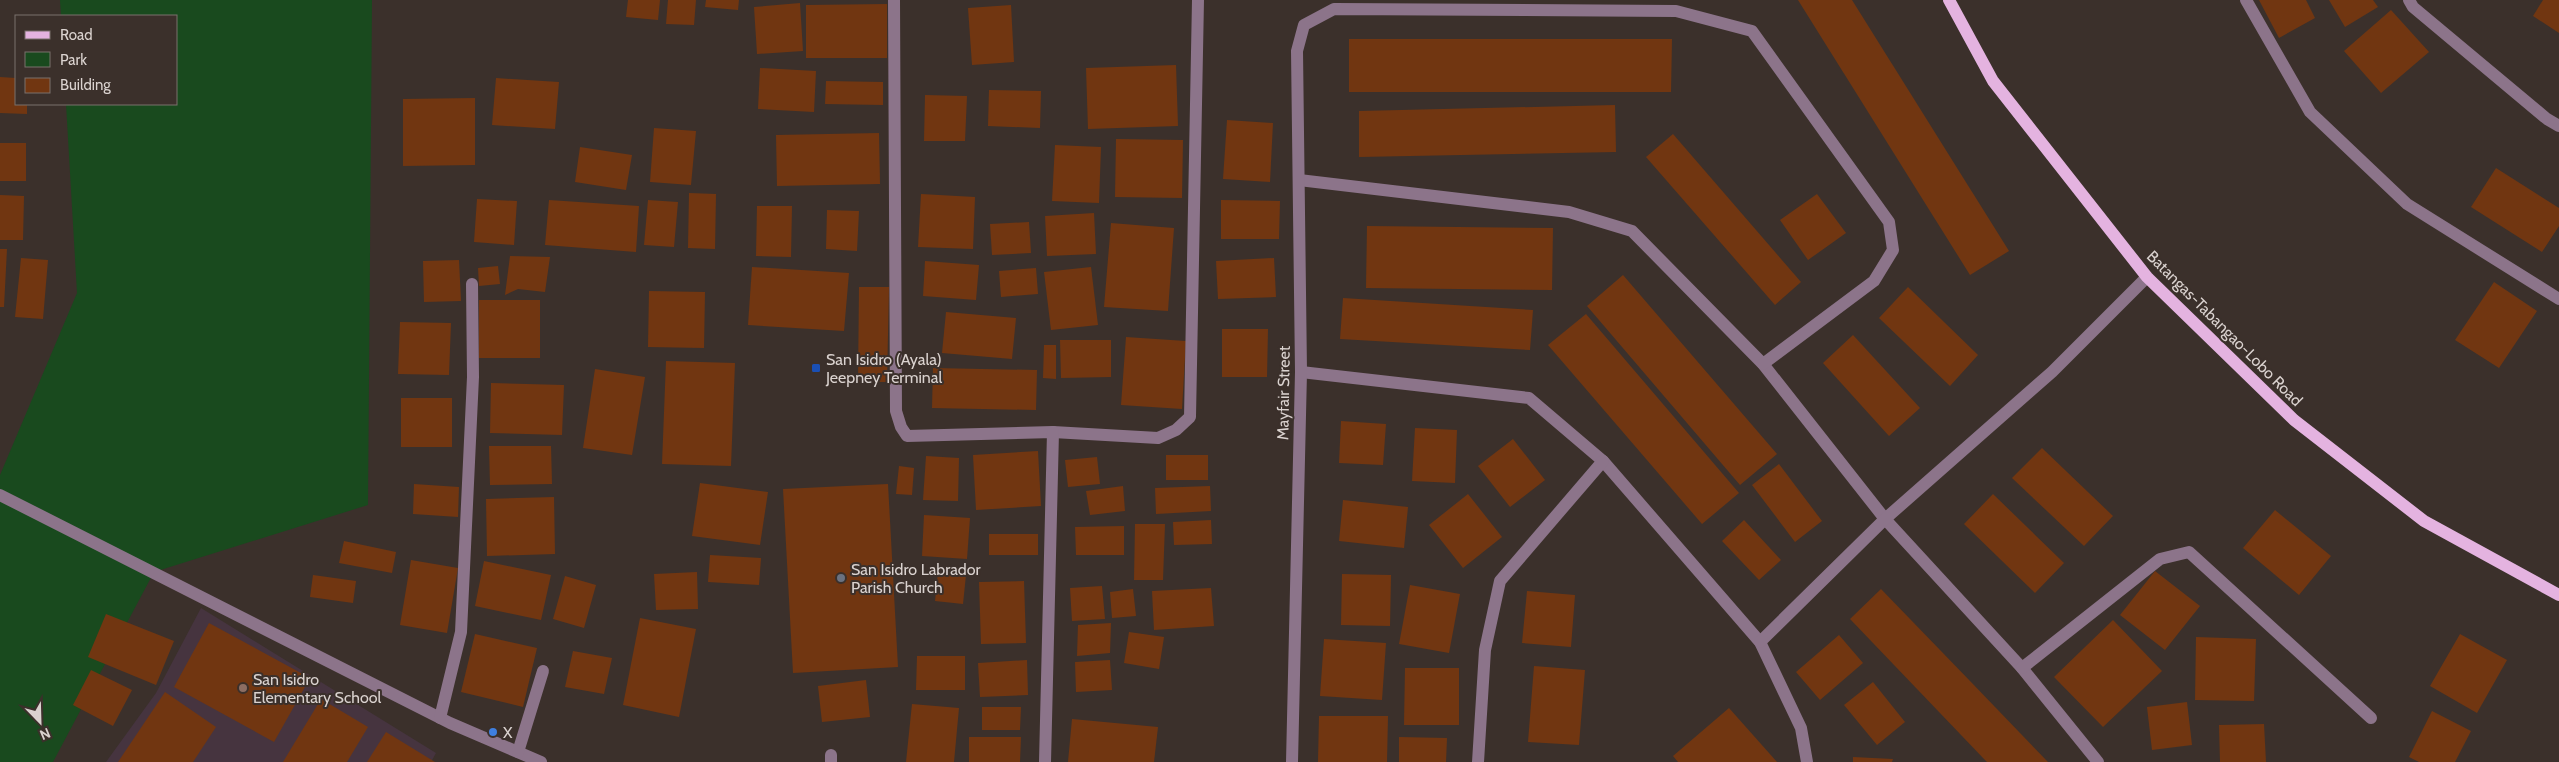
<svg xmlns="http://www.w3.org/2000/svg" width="2559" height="762" font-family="Cabin,sans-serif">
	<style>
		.education { fill: #46343f }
		.green { fill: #194a1e }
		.building { fill: #713611 }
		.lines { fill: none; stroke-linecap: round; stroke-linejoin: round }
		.minor { stroke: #8c748a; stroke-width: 12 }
		.major { stroke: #e4b3e0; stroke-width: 12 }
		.transit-dot { fill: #1a4fb4; stroke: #3b302b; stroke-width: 2 }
		.worship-dot { fill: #6b7280; stroke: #3b302b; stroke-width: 2 }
		.education-dot { fill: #8d6e63; stroke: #3b302b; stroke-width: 2 }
		.shop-dot { fill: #3f7fe0; stroke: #3b302b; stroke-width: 2 }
		.labels { text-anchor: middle; stroke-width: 4; stroke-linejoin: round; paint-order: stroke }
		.street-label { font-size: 16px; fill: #dad2cf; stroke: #3b302b }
		.poi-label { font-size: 16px; fill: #dad2cf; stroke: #3b302b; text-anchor: start }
	</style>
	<rect width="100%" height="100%" fill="#3b302b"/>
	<polygon class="education" points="201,608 436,753 431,762 106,762 156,693"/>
	<polygon class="green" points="60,0 372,0 368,505 154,572 53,762 0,762 0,475 77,293 66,104 176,104 176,16 61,16"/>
	<g class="building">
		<polygon points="628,0 660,0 658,20 626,17"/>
		<polygon points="668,0 696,0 694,25 666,24"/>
		<polygon points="706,0 739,0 738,10 705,7"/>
		<polygon points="1798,0 1852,0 2009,251 1970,275"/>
		<polygon points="2259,0 2306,0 2315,18 2279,38"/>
		<polygon points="2329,0 2373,0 2378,7 2345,27"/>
		<polygon points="2543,0 2559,0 2559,33 2533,16"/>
		<polygon points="800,3 803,51 757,54 754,7"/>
		<polygon points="887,4 887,58 806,58 806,5"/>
		<polygon points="1011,5 1014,62 972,65 968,8"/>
		<polygon points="2391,10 2429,52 2381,93 2344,51"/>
		<polygon points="1349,39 1672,39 1671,92 1349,92"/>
		<polygon points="1176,65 1178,126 1088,129 1086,68"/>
		<polygon points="760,68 816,71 814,112 758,109"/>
		<polygon points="0,77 16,78 16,104 27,104 27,114 0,113"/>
		<polygon points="496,78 559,82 555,129 492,125"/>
		<polygon points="826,81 883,82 883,105 825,104"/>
		<polygon points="989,90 1041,91 1040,128 988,126"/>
		<polygon points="925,95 967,96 965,141 924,141"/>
		<polygon points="475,98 475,165 403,166 403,99"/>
		<polygon points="1615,105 1616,152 1359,157 1359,111"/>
		<polygon points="1227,120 1273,123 1270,182 1223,179"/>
		<polygon points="654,128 696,131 691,185 650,182"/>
		<polygon points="879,133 880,184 777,186 776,135"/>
		<polygon points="1673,134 1801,282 1775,305 1646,157"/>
		<polygon points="1116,139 1183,140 1182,198 1115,197"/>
		<rect x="0" y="143" width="26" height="38"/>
		<polygon points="1055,145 1101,147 1099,203 1052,201"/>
		<polygon points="580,147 632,155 626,190 575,182"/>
		<polygon points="2496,168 2559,208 2559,226 2542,252 2471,207"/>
		<polygon points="689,193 716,194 715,249 688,248"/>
		<polygon points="921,194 975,197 973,249 918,247"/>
		<polygon points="1817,194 1846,233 1808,260 1780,220"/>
		<polygon points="0,195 24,196 23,240 0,240"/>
		<polygon points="477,199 517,201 514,245 474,242"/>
		<polygon points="549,200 639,206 636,252 545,245"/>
		<polygon points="648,200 678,202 674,247 644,245"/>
		<polygon points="1221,200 1280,201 1279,239 1221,239"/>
		<polygon points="757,206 792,206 791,257 756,256"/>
		<polygon points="827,210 859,211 857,251 826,249"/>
		<polygon points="1094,213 1096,254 1047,256 1045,216"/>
		<polygon points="1029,222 1031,253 992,255 990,224"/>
		<polygon points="1111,223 1174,228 1168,311 1104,307"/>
		<polygon points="1367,226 1553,228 1552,290 1366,288"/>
		<polygon points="0,249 7,249 4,307 0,307"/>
		<polygon points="510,256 550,257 545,292 518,289 505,295"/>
		<polygon points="21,258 48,260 43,319 15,317"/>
		<polygon points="1274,258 1276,297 1218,299 1216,261"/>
		<polygon points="459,260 461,301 424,302 423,261"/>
		<polygon points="925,261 979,265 976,300 923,296"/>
		<polygon points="498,266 500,284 479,286 478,268"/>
		<polygon points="752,267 849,273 844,331 748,325"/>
		<polygon points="1091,267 1098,325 1051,330 1044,272"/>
		<polygon points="1036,268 1038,294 1001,297 999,271"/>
		<polygon points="1623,275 1777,454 1740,485 1587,306"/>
		<polygon points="2494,282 2537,311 2499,368 2455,340"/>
		<polygon points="859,287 889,287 887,382 858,382"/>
		<polygon points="1908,287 1978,355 1950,386 1879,318"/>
		<polygon points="649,291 705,292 704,348 648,347"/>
		<polygon points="1343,298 1533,310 1530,350 1340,339"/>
		<rect x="479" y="300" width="61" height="58"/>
		<polygon points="946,312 1016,318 1012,359 942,353"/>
		<polygon points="1586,314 1739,493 1702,524 1548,345"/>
		<polygon points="400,322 451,323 449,375 398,374"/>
		<polygon points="1222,329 1268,329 1267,377 1222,377"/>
		<polygon points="1853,335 1920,408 1889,436 1823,363"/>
		<polygon points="1126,337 1186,341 1182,409 1121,405"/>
		<polygon points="1060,340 1111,340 1111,377 1061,378"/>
		<polygon points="1044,345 1056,345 1056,379 1043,378"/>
		<polygon points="666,361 735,363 731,466 662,464"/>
		<polygon points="933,368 1037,370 1036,410 932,408"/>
		<polygon points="595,369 645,377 632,455 583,448"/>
		<polygon points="491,383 564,385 562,435 490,433"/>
		<rect x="401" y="398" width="51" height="49"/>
		<polygon points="1341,421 1386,424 1383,465 1339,463"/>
		<polygon points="1415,428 1457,430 1455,483 1412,481"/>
		<polygon points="1513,439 1545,480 1510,507 1478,466"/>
		<polygon points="489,446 551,446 552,484 490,485"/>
		<polygon points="2042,448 2113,516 2084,546 2012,478"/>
		<polygon points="1038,451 1041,506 976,510 973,455"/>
		<rect x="1166" y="455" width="42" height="25"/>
		<polygon points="926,456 959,458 958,501 923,500"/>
		<polygon points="1097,457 1100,484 1068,487 1065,460"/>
		<polygon points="1779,464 1822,521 1795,542 1752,485"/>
		<polygon points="899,466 914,468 912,495 896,494"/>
		<polygon points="700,483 768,492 760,545 692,536"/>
		<polygon points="414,484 459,487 458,517 413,514"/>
		<polygon points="888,484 898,667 793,673 783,489"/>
		<polygon points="1123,486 1125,511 1090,515 1086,491"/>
		<polygon points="1210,486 1211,511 1156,514 1155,488"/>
		<polygon points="1468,494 1502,537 1463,568 1429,525"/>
		<polygon points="1993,494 2064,563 2035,593 1964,524"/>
		<polygon points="554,497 555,554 487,556 486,499"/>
		<polygon points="1343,500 1408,507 1404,548 1339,541"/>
		<polygon points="2275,510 2331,556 2299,595 2243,548"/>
		<polygon points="924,515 970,518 967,559 922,556"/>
		<polygon points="1211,520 1212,544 1174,545 1173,522"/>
		<polygon points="1744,520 1781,560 1759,580 1722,541"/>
		<polygon points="1135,524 1165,524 1163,580 1134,580"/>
		<polygon points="1124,526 1124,555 1076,555 1075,527"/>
		<rect x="989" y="534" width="49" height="21"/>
		<polygon points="344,541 396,552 392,573 339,563"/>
		<polygon points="710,555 761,558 759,585 708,582"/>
		<polygon points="411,560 458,568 447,633 400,625"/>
		<polygon points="484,561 551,575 541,620 475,606"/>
		<polygon points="2155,571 2200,606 2165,650 2120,615"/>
		<polygon points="697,572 698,609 656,610 654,574"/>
		<polygon points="938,572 966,575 963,604 935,601"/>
		<polygon points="1342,574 1391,575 1390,626 1341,625"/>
		<polygon points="313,575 356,581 353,603 310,597"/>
		<polygon points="565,576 596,585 584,628 553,619"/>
		<polygon points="1024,581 1026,643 981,644 979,582"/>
		<polygon points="1410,585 1460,594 1449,653 1399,644"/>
		<polygon points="1102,586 1105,619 1072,621 1070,588"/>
		<polygon points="1211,588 1214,626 1154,630 1152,591"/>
		<polygon points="1133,589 1136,616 1112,618 1110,592"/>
		<polygon points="1881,589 1971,682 2048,762 1987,762 1984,759 1850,619"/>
		<polygon points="1527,591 1575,595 1571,647 1522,643"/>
		<polygon points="106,614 174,641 156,685 88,657"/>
		<polygon points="640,618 696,629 679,717 623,705"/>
		<polygon points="2113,620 2162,671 2103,727 2054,677"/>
		<polygon points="209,623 310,678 274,742 174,687"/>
		<polygon points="1111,623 1110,653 1077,656 1078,625"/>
		<polygon points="1129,632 1164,637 1159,669 1124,663"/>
		<polygon points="475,634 537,648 523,707 461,692"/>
		<polygon points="2460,634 2507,660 2477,713 2430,686"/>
		<polygon points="1839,635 1863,663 1820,700 1796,672"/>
		<polygon points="2196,637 2256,639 2254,701 2195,700"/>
		<polygon points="1324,639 1386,643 1382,700 1320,696"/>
		<polygon points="573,651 612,658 604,694 565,687"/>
		<polygon points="917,656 965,656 965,690 916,690"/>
		<polygon points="1027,660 1028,695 980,697 978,663"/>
		<polygon points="1110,660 1112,690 1076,692 1075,662"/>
		<polygon points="1534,666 1585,670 1579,745 1528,742"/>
		<polygon points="1405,668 1459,668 1459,725 1404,725"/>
		<polygon points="91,670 132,690 113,726 73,705"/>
		<polygon points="866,680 870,717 822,722 818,686"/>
		<polygon points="1873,682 1905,722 1877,745 1844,705"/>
		<polygon points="165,692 216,727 193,762 118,762"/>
		<polygon points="321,699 368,727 347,762 283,762"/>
		<polygon points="2187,702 2192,745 2152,750 2147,707"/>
		<polygon points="912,704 959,708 954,762 906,762"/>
		<polygon points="982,707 1021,707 1020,730 982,730"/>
		<polygon points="1729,708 1777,762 1678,762 1673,756"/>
		<polygon points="2432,711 2471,731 2455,762 2419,762 2409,757"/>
		<polygon points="1319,716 1388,716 1387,762 1318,762"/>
		<polygon points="1072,719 1158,727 1154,762 1068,762"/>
		<polygon points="2264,724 2266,762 2220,762 2219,725"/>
		<polygon points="386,732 435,762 367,762"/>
		<polygon points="969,737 1021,737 1020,762 969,762"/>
		<polygon points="1399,737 1447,738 1446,762 1399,762"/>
		<polygon points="1853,757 1893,759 1892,762 1853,762"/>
	</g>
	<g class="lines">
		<g class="minor">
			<polyline points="894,0 896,411 901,427 907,436 1053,432 1158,438 1176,430 1190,417 1198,0"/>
			<polyline points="2246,0 2310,112 2407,204 2559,299"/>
			<polyline points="2409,0 2413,7 2547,119 2559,126"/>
			<polyline points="1299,180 1569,212 1632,231 1763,364 1885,519 2022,668 2098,762"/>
			<polyline points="1301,372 1529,398 1603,461 1760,642 1801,728 1807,762"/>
			<polyline points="0,495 450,723 541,762"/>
			<polyline points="1760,642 1885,519 2052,372 2147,277"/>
			<polyline points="2022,668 2160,559 2189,552 2371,718"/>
			<polyline points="440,718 461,632 473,377 472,284"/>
			<polyline points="518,752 543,671"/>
			<polyline points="831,755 831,762"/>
			<polyline points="1045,762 1053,432"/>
			<polyline points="1292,762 1301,372 1297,51 1304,25 1334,9 1676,11 1752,31 1889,222 1893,250 1874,281 1763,364"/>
			<polyline points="1478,762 1485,650 1500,581 1603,461"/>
		</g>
		<polyline class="major" points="1949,0 1993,81 2147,277 2294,420 2424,521 2559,595"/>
	</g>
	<rect class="transit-dot" x="811" y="363" width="10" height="10" rx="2.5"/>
	<circle class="worship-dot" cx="841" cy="578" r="5"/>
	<circle class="education-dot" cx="243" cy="688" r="5"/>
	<circle class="shop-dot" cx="493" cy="732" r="5"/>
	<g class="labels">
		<g class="street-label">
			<text transform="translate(2225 328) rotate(45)" y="6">Batangas-Tabangao-Lobo Road</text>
			<text transform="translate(1283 393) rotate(-89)" y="6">Mayfair Street</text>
		</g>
		<g class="poi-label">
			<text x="826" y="365">San Isidro (Ayala)<tspan x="826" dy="18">Jeepney Terminal</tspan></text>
			<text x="851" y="575">San Isidro Labrador<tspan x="851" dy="18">Parish Church</tspan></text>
			<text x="253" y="685">San Isidro<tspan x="253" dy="18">Elementary School</tspan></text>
			<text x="503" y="738">X</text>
		</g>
	</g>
	<rect x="15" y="15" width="162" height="90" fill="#3b302b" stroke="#7b716d"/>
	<rect x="25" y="31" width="25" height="8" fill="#e4b3e0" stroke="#7b716d"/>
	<text x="60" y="40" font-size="15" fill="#dad2cf">Road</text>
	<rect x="25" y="52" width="25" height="15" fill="#194a1e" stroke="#7b716d"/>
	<text x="60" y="65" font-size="15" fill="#dad2cf">Park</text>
	<rect x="25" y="78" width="25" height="15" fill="#713611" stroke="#7b716d"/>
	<text x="60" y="90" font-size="15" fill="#dad2cf">Building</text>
	<g transform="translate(40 722) rotate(157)" stroke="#3b302b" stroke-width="4" paint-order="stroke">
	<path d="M0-4L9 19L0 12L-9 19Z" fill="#dad2cf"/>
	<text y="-8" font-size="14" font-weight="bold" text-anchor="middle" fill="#dad2cf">N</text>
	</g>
</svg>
